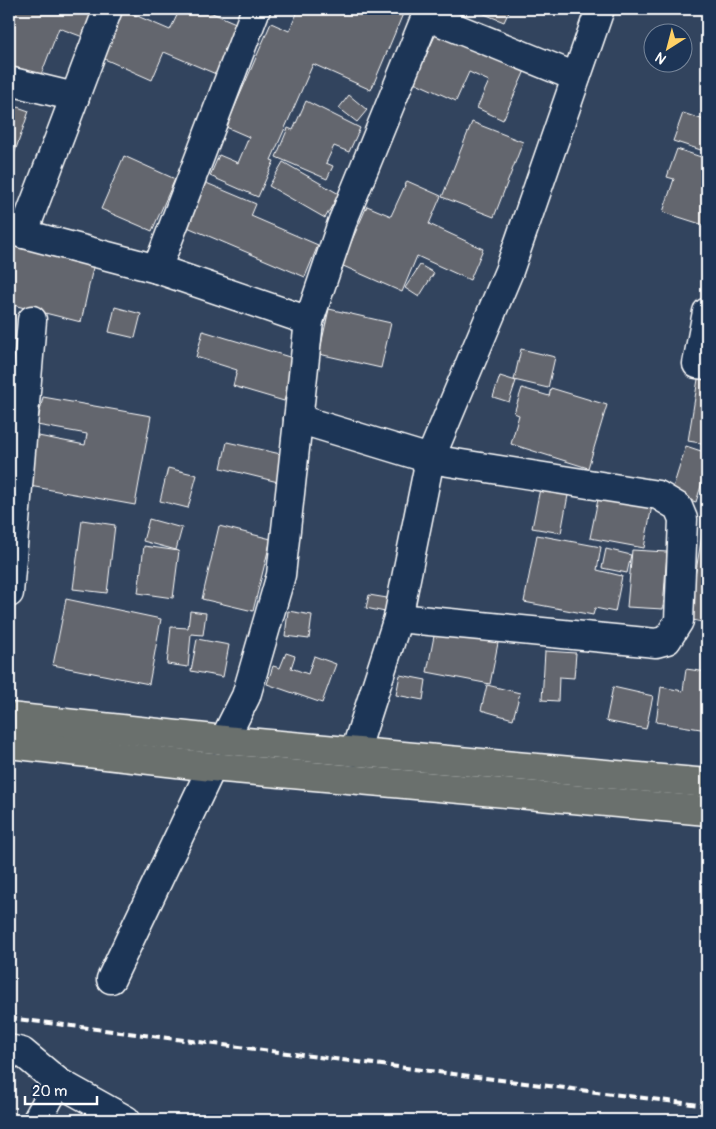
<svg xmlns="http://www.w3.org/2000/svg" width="716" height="1129" font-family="Pangolin,sans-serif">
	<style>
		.building { fill: #64666e; stroke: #fff }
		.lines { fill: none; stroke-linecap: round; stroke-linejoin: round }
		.minor-casing { stroke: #fff; stroke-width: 31 }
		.major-casing { stroke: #fff; stroke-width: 31 }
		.minor { stroke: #1d3557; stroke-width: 28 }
		.major { stroke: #6a706d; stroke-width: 28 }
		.rail { stroke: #fff; stroke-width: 4; stroke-dasharray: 8 4; stroke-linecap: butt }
	</style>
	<rect width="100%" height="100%" fill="#32445e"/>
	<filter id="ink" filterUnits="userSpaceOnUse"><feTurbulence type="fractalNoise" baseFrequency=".02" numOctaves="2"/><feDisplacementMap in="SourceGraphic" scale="10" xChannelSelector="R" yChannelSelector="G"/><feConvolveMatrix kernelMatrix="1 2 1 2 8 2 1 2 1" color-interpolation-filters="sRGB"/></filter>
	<g filter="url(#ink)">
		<g class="building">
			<polygon points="9,9 94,9 83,37 59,28 39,80 9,69"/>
			<polygon points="121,9 170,30 180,9 203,9 238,24 216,74 164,52 152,80 100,57"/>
			<polygon points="299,9 405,9 371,90 313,64 271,160 274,161 258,197 210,176 219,155 238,163 249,137 226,127 271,23 289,31"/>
			<polygon points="472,9 510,9 504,22"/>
			<polygon points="439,27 527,66 503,120 477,108 489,81 469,72 456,101 414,82"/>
			<polygon points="349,95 367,110 357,122 339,108"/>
			<polygon points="306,101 360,128 349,152 334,146 326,163 333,166 327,179 276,157 288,128 293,130"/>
			<polygon points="9,104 29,111 9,169"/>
			<polygon points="683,113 707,121 707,152 673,141"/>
			<polygon points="472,122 523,142 494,217 442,197"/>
			<polygon points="677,149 707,159 707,226 663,212 674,179 667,177"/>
			<polygon points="124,156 175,179 152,231 101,209"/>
			<polygon points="283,162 339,194 325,218 269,186"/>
			<polygon points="407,181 441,196 429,224 483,249 470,280 417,256 402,292 341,265 367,206 391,216"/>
			<polygon points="204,182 256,204 251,216 318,245 305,277 185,226"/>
			<polygon points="9,242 94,263 81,322 9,304"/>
			<polygon points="420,265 434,273 419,297 405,288"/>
			<polygon points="115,307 141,314 135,338 109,332"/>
			<polygon points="329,309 391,323 381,368 319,354"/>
			<polygon points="203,331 296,359 284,401 233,386 237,370 196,357"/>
			<polygon points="521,349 555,357 548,388 514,380"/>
			<polygon points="699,373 707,375 707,444 688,441"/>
			<polygon points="500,376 516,381 509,402 493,397"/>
			<polygon points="522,388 549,396 551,388 607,405 588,468 511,444 519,415 514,413"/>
			<polygon points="43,397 151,416 135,505 24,485 33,435 85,445 87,434 37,425"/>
			<polygon points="227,442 285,455 278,482 221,468"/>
			<polygon points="686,446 707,453 707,467 696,502 671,494"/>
			<polygon points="168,468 197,475 188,508 160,501"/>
			<polygon points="541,484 569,490 561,533 532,528"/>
			<polygon points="600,490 653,500 644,548 590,538"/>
			<polygon points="707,505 707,623 688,619"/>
			<polygon points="149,519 182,528 176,550 143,541"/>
			<polygon points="82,520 115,525 107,593 73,589"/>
			<polygon points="219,526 271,539 253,611 202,599"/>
			<polygon points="537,535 601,547 597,570 622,576 615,612 595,608 593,615 524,602"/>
			<polygon points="144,546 179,551 173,598 138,593"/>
			<polygon points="606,549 631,555 627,573 602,568"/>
			<polygon points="632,550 667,552 663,609 627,607"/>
			<polygon points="369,595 387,598 385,612 366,608"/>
			<polygon points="66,599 161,619 149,684 53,665"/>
			<polygon points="190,611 206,613 203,635 191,634 188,667 167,664 171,627 188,628"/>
			<polygon points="288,611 312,615 309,639 285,636"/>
			<polygon points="435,631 498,643 490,684 427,672"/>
			<polygon points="197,639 229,645 223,677 191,671"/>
			<polygon points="545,651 576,653 574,678 559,677 558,701 542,700"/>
			<polygon points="286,653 295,656 291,668 308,674 314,656 336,664 322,703 267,684 273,666 280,668"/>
			<polygon points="686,669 707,672 707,730 656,722 661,687 683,691"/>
			<polygon points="400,675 426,680 423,700 396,695"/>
			<polygon points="487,685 520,693 513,719 481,710"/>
			<polygon points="613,687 653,696 646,729 606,721"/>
		</g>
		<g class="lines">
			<g class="minor-casing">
				<g id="minor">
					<polyline points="426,16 576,77"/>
					<polyline points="9,81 75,97"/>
					<polyline points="9,230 157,269"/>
					<polyline points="23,234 108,9"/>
					<polyline points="707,312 697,364 707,365"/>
					<polyline points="309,321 342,223 429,9"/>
					<polyline points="298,419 430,459 658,495 678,507 683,519 679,621 667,640 656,643 398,618"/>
					<polyline points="9,593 32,320"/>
					<polyline points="224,740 246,696 281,575 309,321 157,269 256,9"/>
					<polyline points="355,752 398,618 430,459 509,271 600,9"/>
					<polyline points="111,979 212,767"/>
					<polyline points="9,1049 22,1052 58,1082 126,1120"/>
					<polyline points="37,1120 58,1082"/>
				</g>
			</g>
			<g class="major-casing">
				<g id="major">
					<polyline points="9,717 224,740 707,783"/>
					<polyline points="9,744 212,767 707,811"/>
				</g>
			</g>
			<use href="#minor" class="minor"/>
			<use href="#major" class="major"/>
			<polyline class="rail" points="9,1018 707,1106"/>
		</g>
	</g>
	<rect width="716" height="1129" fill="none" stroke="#1d3557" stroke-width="30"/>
	<rect x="15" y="15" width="686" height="1099" fill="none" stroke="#fff" stroke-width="2" filter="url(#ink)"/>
	<g transform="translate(668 48) rotate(216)"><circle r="24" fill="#1d3557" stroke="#77869a"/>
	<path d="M0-4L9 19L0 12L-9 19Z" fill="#ffd166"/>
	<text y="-8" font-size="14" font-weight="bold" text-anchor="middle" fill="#ffffff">N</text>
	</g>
	<path d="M25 1096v8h72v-8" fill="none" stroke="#ffffff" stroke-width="2.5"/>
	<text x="32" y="1096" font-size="15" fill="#ffffff" stroke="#1d3557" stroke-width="4" paint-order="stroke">20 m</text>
</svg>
